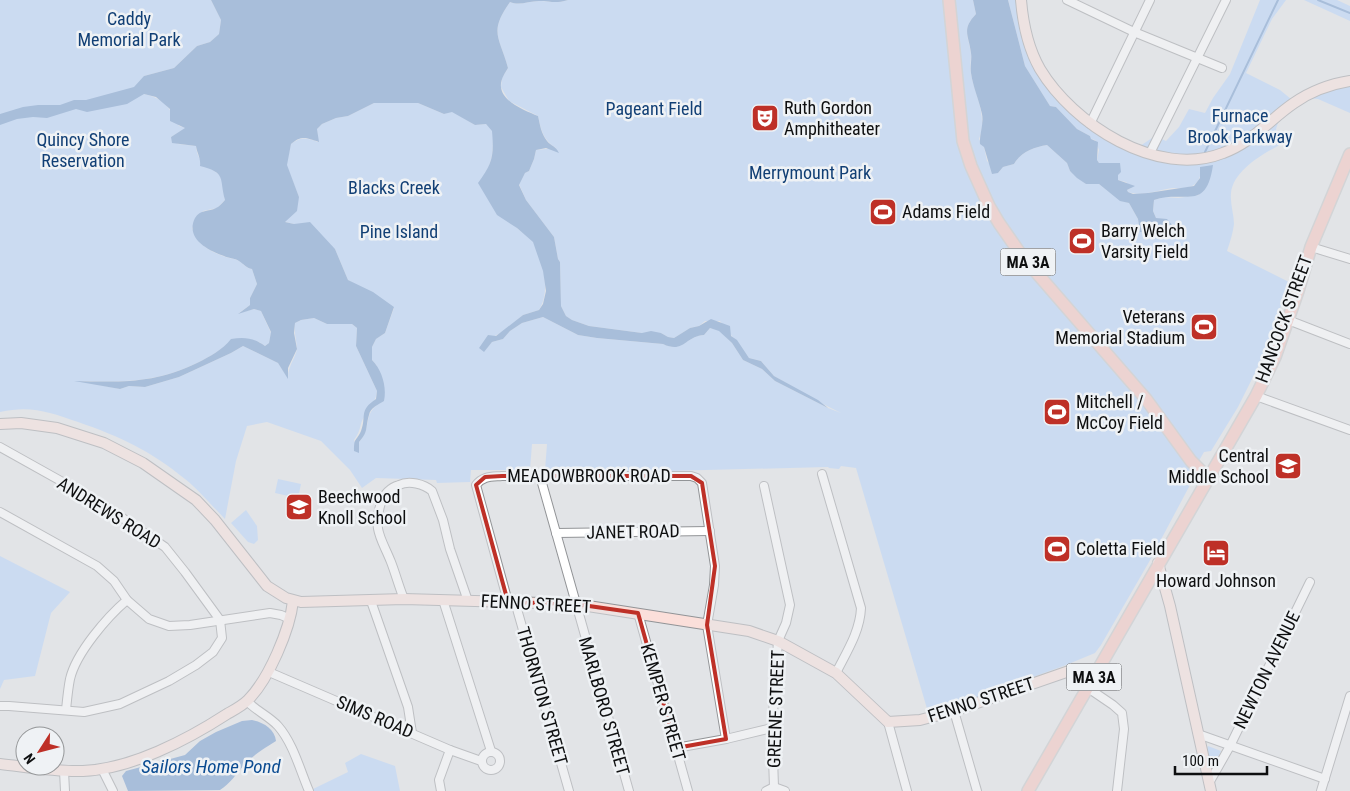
<svg xmlns="http://www.w3.org/2000/svg" width="1350" height="791" font-family="'Roboto Condensed',sans-serif">
	<style>
		.green { fill: #b0d1fc }
		.water { fill: #6390ca }
		.lines { fill: none; stroke-linecap: round; stroke-linejoin: round }
		.stream { stroke: #6390ca; stroke-width: 2 }
		.street-casing { stroke: #929497; stroke-width: 10 }
		.secondary-casing { stroke: #929497; stroke-width: 12 }
		.primary-casing { stroke: #c0c1c1; stroke-width: 14 }
		.street { stroke: #fff; stroke-width: 8 }
		.secondary { stroke: #fbdfda; stroke-width: 10 }
		.primary { stroke: #f8beb6; stroke-width: 11 }
		.marked { fill: none; stroke: #be3027; stroke-width: 4; stroke-linejoin: round }
		.labels { text-anchor: middle; stroke-width: 5; stroke-linejoin: round; paint-order: stroke }
		.shield { fill: #eff2f5; stroke: #525355; stroke-width: 1 }
		.shield-label { font-size: 16px; font-weight: bold; fill: #0e0f10 }
		.park-label { font-size: 18px; fill: #113f75; stroke: #eff2f5 }
		.poi-label { font-size: 18px; fill: #0e0f10; stroke: #eff2f5; text-anchor: start }
		.street-label { font-size: 18px; fill: #0e0f10; stroke: #eff2f5 }
		.water-label { font-size: 19px; font-style: italic; fill: #0a4b91; stroke: #eff2f5 }
	</style>
	<rect width="100%" height="100%" fill="#e2e4e7"/>
	<g class="green">
		<path d="M0 0H211L221 20 219 34 210 42 197 46 174 68 144 76V94C165 99 169 107 179 126L186 128 171 137 178 144 196 146C198 170 218 167 222 180 224 186 223 193 225 200L217 208 203 211 192 228C196 243 209 251 223 256 228 258 234 258 239 261 244 263 245 268 252 269L257 284 250 298V305L239 313 254 309 261 311 271 333 269 343 265 346 259 342 232 339C222 350 211 356 197 363 155 383 124 382 79 381L120 389 129 386 145 387 179 377 231 353 243 346 278 363 288 378C288 364 297 357 297 347 296 339 294 332 295 323L301 320 314 318 327 324H352L357 328 356 346 377 391C376 403 369 406 364 417 359 425 362 429 354 440L359 452V442C372 428 363 416 377 405V366L372 360V347L376 339 385 333 394 308 348 280 335 249 294 224 285 222 299 197 286 165 291 144C302 136 306 138 318 142L317 129 322 124 336 118 348 116 374 103H418L444 114 452 111 475 125 486 124 493 131C493 156 493 163 479 184 491 198 503 214 517 228 522 233 530 237 534 243 543 262 551 291 539 310L523 315 504 331 493 337 483 352 492 342 503 339 510 331 522 323 543 317 578 335 597 338 663 344C683 353 686 336 704 335L710 328 719 330 732 343 743 360 762 369 775 381 828 408 841 413 823 404 774 376 761 361 749 358 720 321H705L699 326 690 328 674 338 668 337 661 333H642L589 326 572 320 566 316 561 306 560 262 558 259 554 237 526 200 519 184 525 173 529 171 534 159 536 150 556 148C543 140 541 130 538 116L509 101 501 87 502 78 508 68C500 37 488 33 510 2 520 6 528 1 539 1 552 1 554 4 568 0H973L976 14C961 30 969 36 971 54 971 60 970 67 971 74 975 95 988 117 979 139L984 147 987 161 998 173 1003 167 1014 164C1021 152 1034 147 1047 145L1067 163 1070 171 1086 184H1099L1120 200 1129 203 1138 219 1140 232 1159 233 1161 220 1156 218 1153 211 1154 200 1164 197 1178 198 1199 195 1201 173C1200 178 1197 184 1192 186 1186 189 1179 188 1172 188 1158 190 1143 197 1128 192L1127 190 1131 188 1126 182 1118 180 1115 164 1099 163 1097 160 1099 150 1095 140 1091 139 1090 136 1077 129 1056 107 1050 106 1025 66 1008 0H1022L1031 45 1059 91 1106 130 1140 146 1155 136 1166 141 1179 127 1189 109 1205 113 1213 98 1230 74 1260 0H1286L1272 19 1246 73 1280 90 1291 99 1350 79V113L1318 99 1307 98 1279 120 1276 129 1280 145C1262 154 1233 171 1231 193 1230 204 1234 214 1234 224 1233 233 1230 242 1227 251L1289 282 1268 343 1256 371 1238 407 1211 451 1204 452 1189 478 1190 485 1149 562 1101 645 1095 653 1066 665 965 702 928 712 856 468 841 466 839 469 829 468 828 467 667 471 545 470 547 444H532L530 470H471L470 482 437 483 436 480 376 478 362 488 350 470 321 441 267 422 247 426 236 461 225 519C212 506 199 490 185 479 151 451 119 436 78 422 49 412 31 405 0 412Z"/>
		<polygon points="1304,0 1337,0 1350,6 1350,21"/>
		<polygon points="278,479 301,484 298,498 275,493"/>
		<polygon points="246,510 257,526 258,540 254,544 248,542 231,523"/>
		<polygon points="0,556 70,592 51,613 35,676 4,680 0,689"/>
		<polygon points="1208,746 1221,751 1212,768 1207,748"/>
		<polygon points="361,754 395,766 400,791 311,791 311,790 348,772 345,763"/>
	</g>
	<g class="water">
		<path d="M211 0H568C554 4 552 1 539 1 528 1 520 6 510 2 488 33 500 37 508 68 505 73 500 80 501 87 502 102 526 111 538 116 540 125 541 133 547 141 551 146 556 146 559 153L546 148 536 150 534 159 529 171 525 173 519 185 526 200 554 237 558 259 560 262 561 306 566 316 572 320 589 326 642 333 651 331 661 333 668 337 674 338 690 328 699 326 711 319 730 326 731 336 737 340 749 358 761 361 774 376 818 400 828 408 775 381 762 369 743 360 732 343 719 331 710 328 704 335C685 336 684 354 663 344L597 338 578 335 543 317 522 323 510 331 503 339 492 342 484 352 479 348 488 335 496 336 523 315 539 310 543 304 546 291 543 271 533 242 517 228 497 215 478 183C493 163 494 155 492 131L486 124 475 125 452 112 444 114 418 103H374L348 116 336 118 322 124 317 129 319 142C306 138 302 135 291 144L287 165 299 197 297 211 285 222 294 224 310 222 335 249 348 280 373 292 394 307 385 333 376 339 372 347V360C382 370 387 387 384 401 379 404 370 408 369 415 365 428 369 431 359 442V453L354 451C354 437 356 442 361 431 367 416 358 411 376 399L377 391 356 346 357 328 352 324H327L314 318 301 320 295 323 294 333 297 349 288 368V379L278 363 243 346 231 353 179 377 145 387 129 386 120 389 74 381C121 382 154 384 197 363 211 356 222 350 231 339 245 337 254 338 265 346L269 343 271 332 261 311 254 309 238 314 250 305V298L257 284 252 269C246 268 244 264 239 261 235 258 228 258 224 256 207 250 185 238 195 218 200 209 209 212 216 208 219 207 222 203 225 200 219 178 227 173 200 166 201 158 197 153 196 146L172 143 171 137 185 128 170 121V109L156 97 144 94 127 104 87 112 76 109 47 118 33 117 17 119 0 125V114L23 107 38 105H60L74 100H86L134 87 144 76 174 68 197 46 210 42 219 34 221 20Z"/>
		<path d="M973 0H1008L1025 66 1050 106 1056 107 1077 129 1090 136 1091 139 1098 142 1097 160 1099 163H1120L1121 172 1118 175V180L1135 186 1127 190 1128 192 1133 194 1148 193 1194 186 1200 178V167L1213 165C1206 213 1185 189 1154 200L1153 211 1156 218 1167 219 1173 226 1159 233 1140 232 1138 219 1129 203 1120 201 1099 184H1086L1077 178 1070 171 1067 163 1047 145C1034 147 1021 152 1014 164L1003 167 998 173 992 174 984 147 980 144C979 135 984 124 982 114 979 100 973 87 971 73 970 66 972 59 971 53 969 35 961 30 976 14Z"/>
		<path d="M252 720C263 722 275 729 276 741 265 748 253 755 244 765 236 774 230 784 220 790L128 791 122 776 126 771 185 755 200 741 216 732 242 721Z"/>
	</g>
	<g class="lines">
		<g class="stream">
			<polyline points="1318,0 1350,13"/>
			<polyline points="1205,152 1278,0"/>
		</g>
		<g class="street-casing">
			<g id="street">
				<polyline points="1067,0 1134,32 1222,68"/>
				<polyline points="1090,124 1150,0"/>
				<polyline points="1150,153 1226,0"/>
				<polyline points="1311,247 1350,259"/>
				<polyline points="1288,320 1350,344"/>
				<polyline points="1256,396 1350,430"/>
				<polyline points="0,447 102,504 165,547 185,572 220,620 222,638 213,652 196,665 169,681 120,704 84,712 9,706 0,706"/>
				<path d="M822 474 861 608C860 632 846 653 836 673"/>
				<polyline points="540,476 629,791"/>
				<polyline points="764,486 790,605 786,623 778,641 772,728 774,787"/>
				<polyline points="0,512 97,566 114,581 127,600 149,619 169,626 190,625 270,613 281,615 290,619"/>
				<polyline points="556,533 710,531"/>
				<path d="M404 599C399 587 396 575 391 562 382 539 372 530 381 503 384 494 389 488 399 485 409 480 424 484 432 491L443 520 450 549 468 601"/>
				<polyline points="443,600 491,751"/>
				<polyline points="371,601 408,707 412,733"/>
				<path d="M508 602 476 485C483 476 491 477 502 476H691L697 478 702 483 715 566 714 585 707 625 726 739"/>
				<polyline points="515,602 569,791"/>
				<polyline points="638,613 688,791"/>
				<polyline points="269,672 450,750 481,761"/>
				<polyline points="1088,688 1113,705 1122,713 1124,729 1117,791"/>
				<path d="M247 701C256 711 269 716 278 726 293 743 300 770 309 791"/>
				<path d="M66 710C67 700 68 689 70 679 76 653 107 617 127 600"/>
				<polyline points="954,711 977,791"/>
				<polyline points="888,722 907,791"/>
				<polyline points="1198,734 1325,779"/>
				<polyline points="676,748 726,739 772,728"/>
				<circle cx="491" cy="761" r="9"/>
				<polyline points="102,769 113,791"/>
				<polyline points="64,771 65,791"/>
				<polyline points="1209,783 1230,746 1310,582"/>
				<polyline points="441,791 439,780 450,750"/>
				<polyline points="766,791 774,787 785,791"/>
				<polyline points="1321,791 1350,696"/>
			</g>
		</g>
		<g class="secondary-casing">
			<g id="secondary">
				<path d="M1021 0C1023 24 1028 48 1040 69 1073 124 1157 179 1223 153 1253 142 1269 120 1294 103 1310 92 1331 84 1350 81"/>
				<polyline points="0,424 21,423 57,428 104,443 143,463 196,500 215,520 267,586 286,598 301,602 404,599 575,604 749,631 778,641 836,673 888,722 920,720 954,711 1072,670 1096,674"/>
				<polyline points="1158,563 1170,606 1211,791"/>
				<path d="M0 764C27 767 56 772 83 771 131 769 187 740 227 714 234 710 242 706 248 700 269 679 290 629 293 601"/>
			</g>
		</g>
		<g class="primary-casing">
			<g id="primary">
				<polyline points="949,0 963,141 971,166 989,206 999,223 1022,256 1146,399 1191,461 1208,478"/>
				<polyline points="1028,791 1256,396 1275,357 1298,291 1311,247 1350,154"/>
			</g>
		</g>
		<use href="#street" class="street"/>
		<use href="#secondary" class="secondary"/>
		<use href="#primary" class="primary"/>
	</g>
	<path d="M0 0H1350V791H0ZM502 476H691L702 483 715 566 707 625 726 739 676 748 638 613 575 604 508 602 476 485 485 477Z" fill="#e2e4e7" fill-opacity=".55" fill-rule="evenodd"/>
	<path class="marked" d="M502 476H691L702 483 715 566 707 625 726 739 676 748 638 613 575 604 508 602 476 485 485 477Z"/>
	<defs>
		<g id="theatre-square" transform="scale(1.4375)"><rect x="-9" y="-9" width="18" height="18" rx="4" fill="#be3027" stroke="#eff2f5"/><path d="M-5-5.5Q0-4 5-5.5V0Q5 5 0 6Q-5 5-5 0ZM-3.3-2.5H-1v1.5H-3.3ZM1-2.5H3.3v1.5H1ZM-2.8 1Q0 5.5 2.8 1Z" fill="#fff"/></g>
		<g id="stadium-square" transform="scale(1.4375)"><rect x="-9" y="-9" width="18" height="18" rx="4" fill="#be3027" stroke="#eff2f5"/><path d="M0-5a6.5 5 0 1 0 0 10a6.5 5 0 1 0 0-10ZM-3.5-1.8h7v3.6h-7Z" fill="#fff"/></g>
		<g id="school-square" transform="scale(1.4375)"><rect x="-9" y="-9" width="18" height="18" rx="4" fill="#be3027" stroke="#eff2f5"/><path d="M0-5L7-2L0 1L-7-2ZM-4 1L0 2.5L4 1V4Q0 6-4 4Z" fill="#fff"/></g>
		<g id="hotel-square" transform="scale(1.4375)"><rect x="-9" y="-9" width="18" height="18" rx="4" fill="#be3027" stroke="#eff2f5"/><path d="M-6-4.5h1.5V1H6V5H4.5V3h-9V5H-6ZM-4 0a1.8 1.8 0 1 1 3.6 0ZM.5 0V-2.5h3Q6-2.5 6 0Z" fill="#fff"/></g>
	</defs>
	<g fill-rule="evenodd">
		<use href="#theatre-square" x="765" y="118"/>
		<use href="#stadium-square" x="883" y="212"/>
		<use href="#stadium-square" x="1082" y="241"/>
		<use href="#stadium-square" x="1204" y="327"/>
		<use href="#stadium-square" x="1057" y="412"/>
		<use href="#school-square" x="1288" y="466"/>
		<use href="#school-square" x="299" y="507"/>
		<use href="#stadium-square" x="1057" y="549"/>
		<use href="#hotel-square" x="1216" y="553"/>
	</g>
	<g class="labels">
		<g class="shield">
			<rect x="1000.5" y="248.5" width="55" height="27" rx="4"/>
			<rect x="1066.5" y="663.5" width="55" height="27" rx="4"/>
		</g>
		<g class="shield-label">
			<text x="1028" y="268">MA 3A</text>
			<text x="1094" y="683">MA 3A</text>
		</g>
		<g class="park-label">
			<text x="129" y="25">Caddy<tspan x="129" dy="21">Memorial Park</tspan></text>
			<text x="654" y="115">Pageant Field</text>
			<text x="1240" y="122">Furnace<tspan x="1240" dy="21">Brook Parkway</tspan></text>
			<text x="83" y="146">Quincy Shore<tspan x="83" dy="21">Reservation</tspan></text>
			<text x="810" y="179">Merrymount Park</text>
			<text x="394" y="194">Blacks Creek</text>
			<text x="399" y="238">Pine Island</text>
		</g>
		<g class="poi-label">
			<text x="784" y="114">Ruth Gordon<tspan x="784" dy="21">Amphitheater</tspan></text>
			<text x="902" y="218">Adams Field</text>
			<text x="1101" y="237">Barry Welch<tspan x="1101" dy="21">Varsity Field</tspan></text>
			<text x="1185" y="323" text-anchor="end">Veterans<tspan x="1185" dy="21">Memorial Stadium</tspan></text>
			<text x="1076" y="408">Mitchell /<tspan x="1076" dy="21">McCoy Field</tspan></text>
			<text x="1269" y="462" text-anchor="end">Central<tspan x="1269" dy="21">Middle School</tspan></text>
			<text x="318" y="503">Beechwood<tspan x="318" dy="21">Knoll School</tspan></text>
			<text x="1076" y="555">Coletta Field</text>
			<text x="1216" y="587" text-anchor="middle">Howard Johnson</text>
		</g>
		<g class="street-label">
			<text transform="translate(1284 319) rotate(-70)" y="6">HANCOCK STREET</text>
			<text x="589" y="482">MEADOWBROOK ROAD</text>
			<text transform="translate(109 513) rotate(32)" y="6">ANDREWS ROAD</text>
			<text transform="translate(633 532) rotate(-1)" y="6">JANET ROAD</text>
			<text transform="translate(536 604) rotate(3)" y="6">FENNO STREET</text>
			<text transform="translate(1267 670) rotate(-64)" y="6">NEWTON AVENUE</text>
			<text transform="translate(542 696) rotate(74)" y="6">THORNTON STREET</text>
			<text transform="translate(981 700) rotate(-18)" y="6">FENNO STREET</text>
			<text transform="translate(663 702) rotate(74)" y="6">KEMPER STREET</text>
			<text transform="translate(604 706) rotate(74)" y="6">MARLBORO STREET</text>
			<text transform="translate(776 709) rotate(-88)" y="6">GREENE STREET</text>
			<text transform="translate(375 717) rotate(23)" y="6">SIMS ROAD</text>
		</g>
		<g class="water-label">
			<text x="211" y="773">Sailors Home Pond</text>
		</g>
	</g>
	<g transform="translate(40 751) rotate(234)"><circle r="24" fill="#eff2f5" stroke="#959799"/>
	<path d="M0-4L9 19L0 12L-9 19Z" fill="#be3027"/>
	<text y="-8" font-size="14" font-weight="bold" text-anchor="middle" fill="#0e0f10">N</text>
	</g>
	<path d="M1175 766v8h92v-8" fill="none" stroke="#0e0f10" stroke-width="2.5"/>
	<text x="1182" y="766" font-size="15" fill="#0e0f10" stroke="#eff2f5" stroke-width="4" paint-order="stroke">100 m</text>
</svg>
